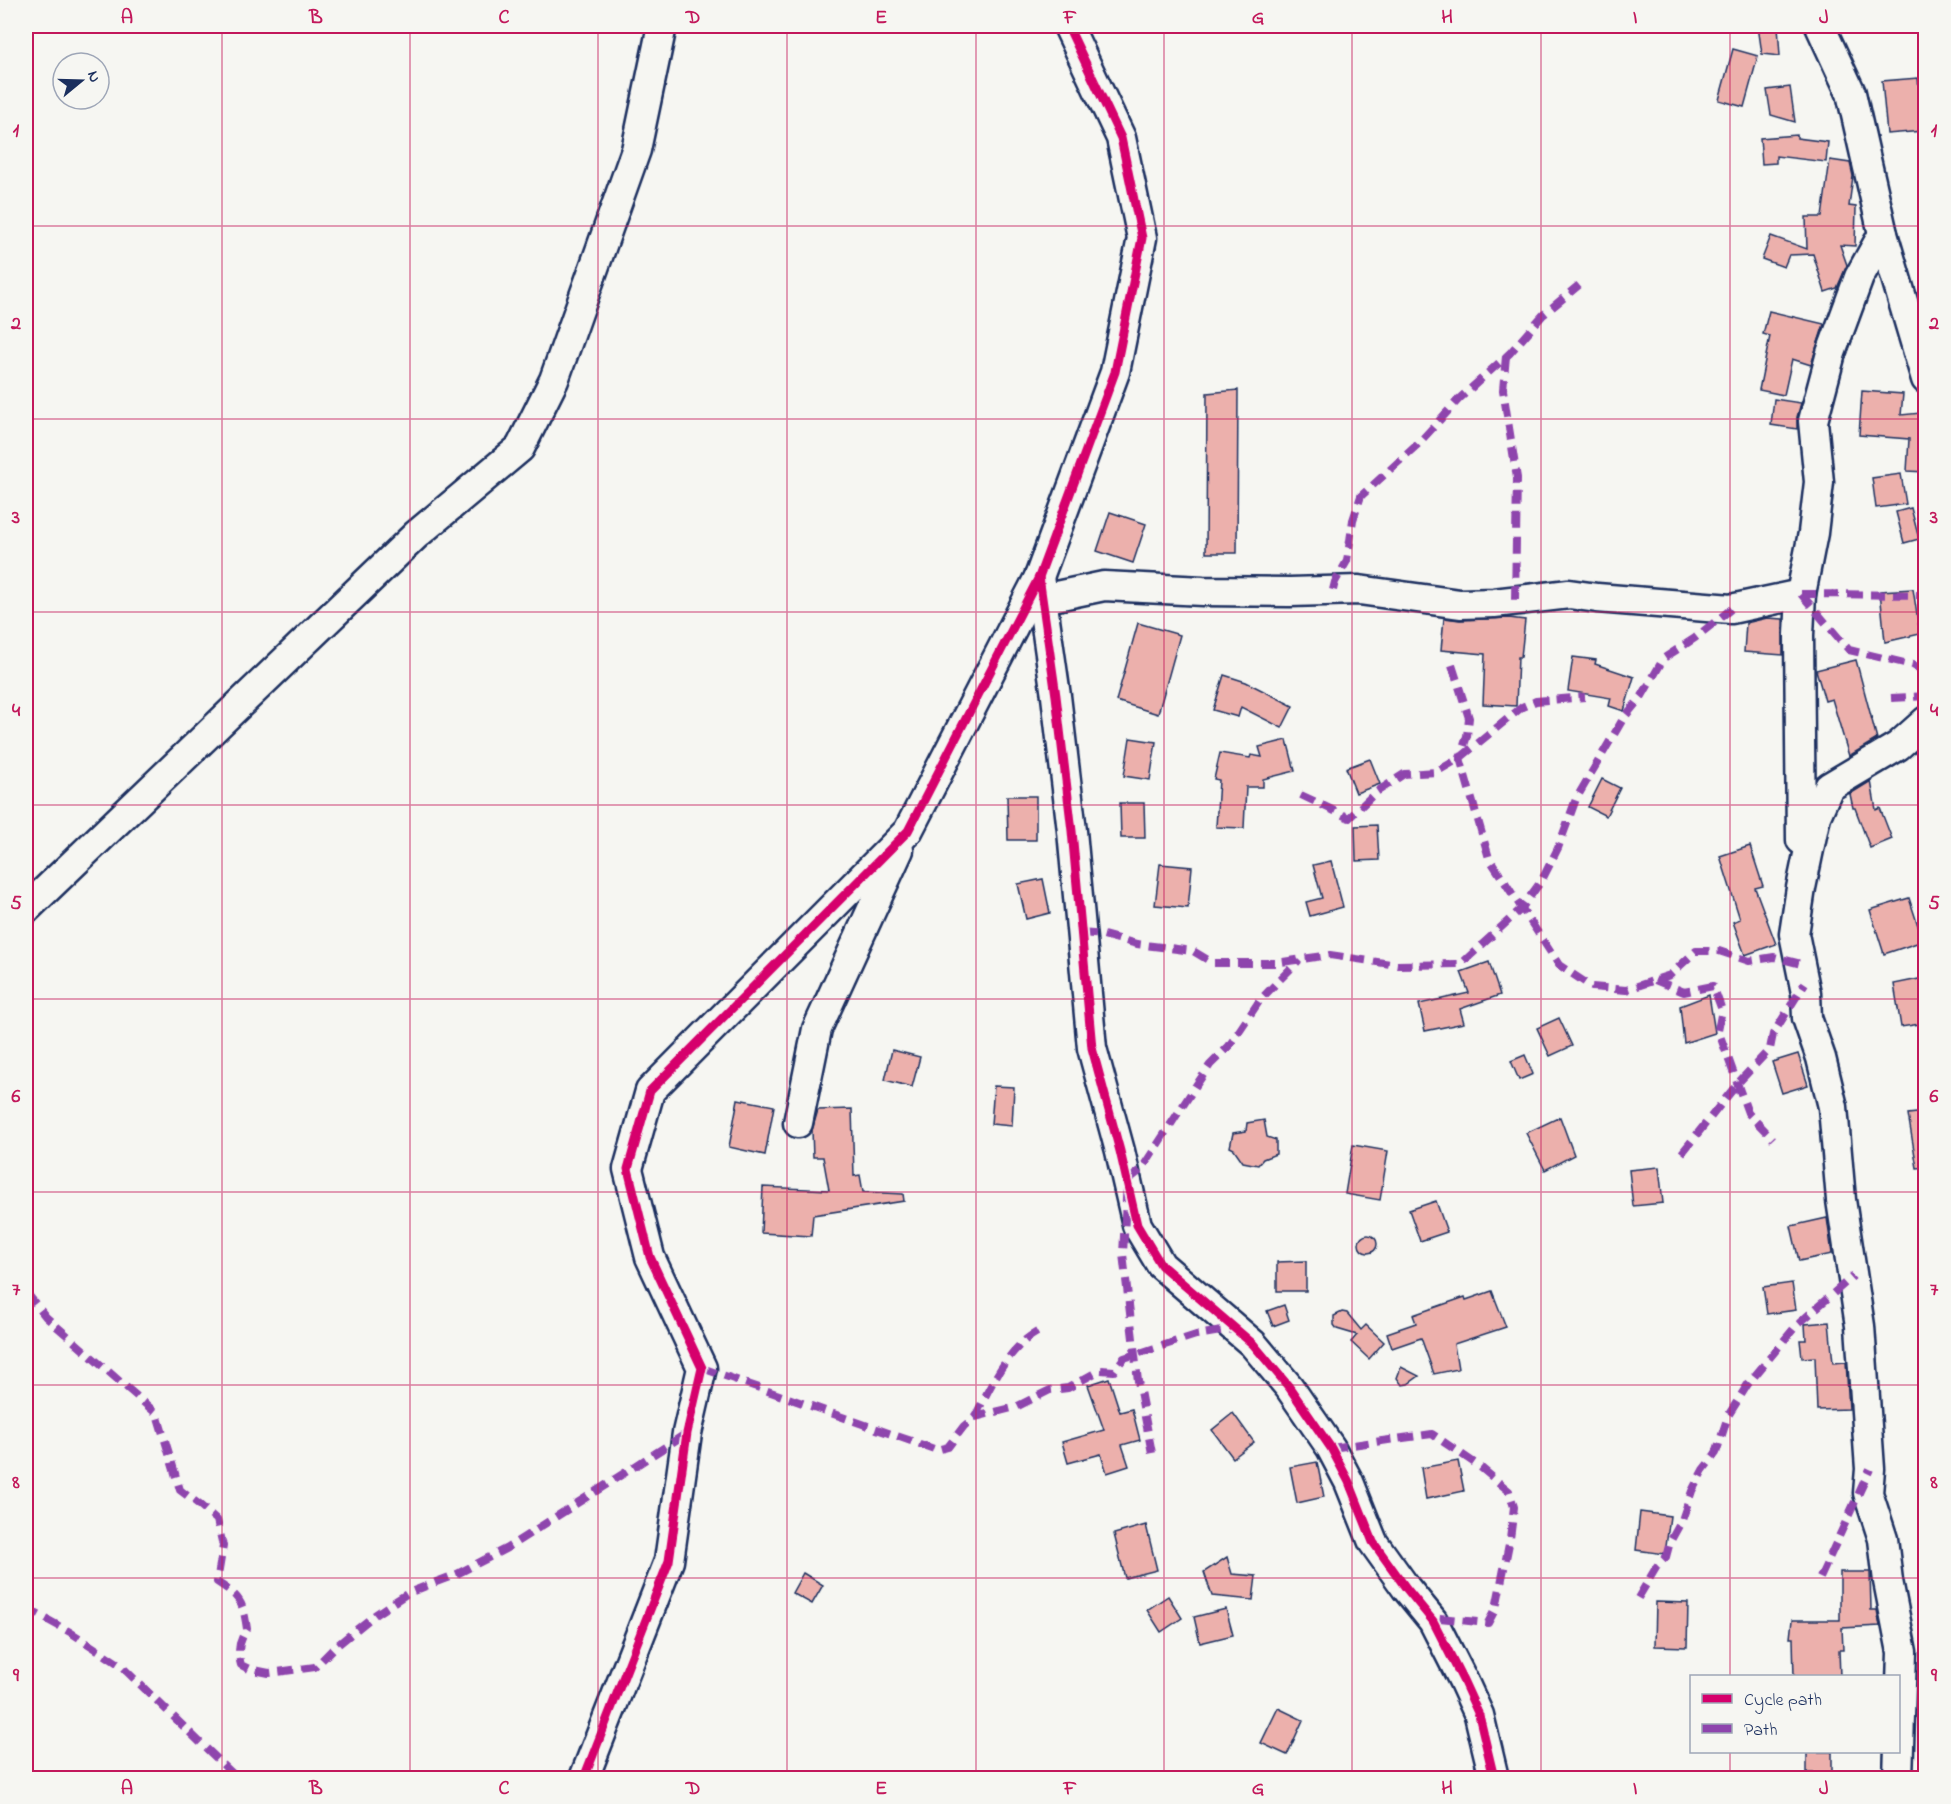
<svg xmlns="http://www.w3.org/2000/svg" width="1951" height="1804" font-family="'Indie Flower',sans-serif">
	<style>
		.building { fill: #ecb0ac; stroke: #1b2f5e; stroke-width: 1.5 }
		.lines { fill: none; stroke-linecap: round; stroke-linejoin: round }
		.minor-casing { stroke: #1b2f5e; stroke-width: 33 }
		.minor { stroke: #f6f6f2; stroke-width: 28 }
		.quiet { stroke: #8e44ad; stroke-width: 8; stroke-dasharray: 15 8; stroke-linecap: butt }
		.cycleway-casing { stroke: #f6f6f2; stroke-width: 13 }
		.cycleway { stroke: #d6006c; stroke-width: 9 }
		.grid { fill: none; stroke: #c2185b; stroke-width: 1.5; stroke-opacity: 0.55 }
		.neatline { fill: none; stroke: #c2185b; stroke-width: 2 }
		.grid-label { font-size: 20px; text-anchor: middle; font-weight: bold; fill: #c2185b }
	</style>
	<rect width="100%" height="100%" fill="#f6f6f2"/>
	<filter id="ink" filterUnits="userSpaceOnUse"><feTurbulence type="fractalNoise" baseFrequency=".0167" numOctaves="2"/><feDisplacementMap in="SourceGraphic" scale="12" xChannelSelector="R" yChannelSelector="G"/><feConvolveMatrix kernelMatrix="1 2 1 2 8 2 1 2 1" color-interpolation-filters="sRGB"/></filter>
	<g filter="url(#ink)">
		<g class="building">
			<polygon points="1758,26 1778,26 1780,56 1762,54"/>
			<polygon points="1733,49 1758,56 1744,107 1719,100"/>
			<polygon points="1918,78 1923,131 1887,134 1882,81"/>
			<polygon points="1790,87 1795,122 1771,115 1767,90"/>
			<polygon points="1797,135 1797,138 1828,142 1826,162 1776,156 1776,163 1762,164 1760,138"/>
			<polygon points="1830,160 1850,163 1853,176 1849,206 1856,207 1855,246 1840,245 1847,265 1837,288 1825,292 1813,254 1789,255 1784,267 1762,259 1771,236 1807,249 1806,217 1822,217"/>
			<polygon points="1769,311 1824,324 1811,365 1792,359 1784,395 1759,390 1770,336 1763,334"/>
			<polygon points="1238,390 1237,553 1206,553 1207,393"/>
			<polygon points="1862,391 1903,394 1901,415 1921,413 1926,447 1926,472 1907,471 1909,439 1859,435"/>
			<polygon points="1774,399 1801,403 1797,417 1797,429 1771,425"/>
			<polygon points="1901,474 1906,504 1876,508 1872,478"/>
			<polygon points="1911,508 1919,539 1904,543 1896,512"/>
			<polygon points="1110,512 1146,524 1133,563 1097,551"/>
			<polygon points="1913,589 1920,634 1885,642 1880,591"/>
			<polygon points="1444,618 1460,620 1509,618 1525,620 1521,657 1518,657 1516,706 1483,704 1485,654 1441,650"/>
			<polygon points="1767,618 1783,619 1783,655 1744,652 1746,623"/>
			<polygon points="1138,623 1180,635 1158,714 1116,701"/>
			<polygon points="1573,657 1596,660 1595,664 1634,677 1624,711 1609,706 1611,698 1568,691"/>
			<polygon points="1856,660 1877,739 1849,756 1832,699 1825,701 1816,670"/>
			<polygon points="1224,675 1246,682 1293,706 1282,728 1241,707 1238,717 1213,710"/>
			<polygon points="1130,738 1156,742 1150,780 1124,776"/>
			<polygon points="1287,740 1295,771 1263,779 1263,787 1246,787 1244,828 1216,827 1219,780 1214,779 1220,753 1250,758 1251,755 1262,757 1259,747"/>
			<polygon points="1370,759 1380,784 1356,793 1346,768"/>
			<polygon points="1602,779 1620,788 1606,816 1588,807"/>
			<polygon points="1871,781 1876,810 1880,808 1892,839 1870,848 1855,808 1853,808 1850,794"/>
			<polygon points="1007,796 1036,796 1036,840 1008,840"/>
			<polygon points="1120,803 1144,803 1145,838 1121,838"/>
			<polygon points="1377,825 1379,860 1356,861 1355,826"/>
			<polygon points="1750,846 1763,886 1755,888 1776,944 1745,955 1733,922 1740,919 1720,856"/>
			<polygon points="1331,861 1343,907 1310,916 1306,902 1322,898 1313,865"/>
			<polygon points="1160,864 1192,867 1188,908 1155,905"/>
			<polygon points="1043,879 1050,913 1026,919 1018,884"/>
			<polygon points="1909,898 1923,941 1884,954 1870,910"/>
			<polygon points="1489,962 1500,995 1460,1009 1464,1023 1425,1031 1419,1004 1469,993 1461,972"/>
			<polygon points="1924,978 1926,1023 1901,1027 1894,984"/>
			<polygon points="1709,995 1715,1033 1684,1043 1680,1006"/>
			<polygon points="1559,1018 1572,1046 1550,1056 1537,1028"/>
			<polygon points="892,1050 920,1057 912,1087 885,1080"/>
			<polygon points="1798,1054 1808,1085 1782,1093 1772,1062"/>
			<polygon points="1525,1055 1533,1074 1519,1080 1511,1061"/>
			<polygon points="994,1086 1014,1087 1012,1126 991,1124"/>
			<polygon points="738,1099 774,1106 765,1155 729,1147"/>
			<polygon points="852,1109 854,1176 860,1175 863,1192 903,1194 904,1201 813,1215 811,1236 761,1233 763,1187 829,1190 823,1157 813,1157 812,1130 818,1110"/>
			<polygon points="1926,1112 1926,1167 1917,1168 1908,1114"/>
			<polygon points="1560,1117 1574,1155 1545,1170 1526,1133"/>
			<polygon points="1264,1120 1267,1137 1276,1140 1276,1154 1263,1159 1258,1165 1243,1162 1234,1149 1230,1147 1233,1133 1246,1131 1247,1123"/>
			<polygon points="1353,1145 1388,1151 1380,1200 1345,1194"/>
			<polygon points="1659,1167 1663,1203 1633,1206 1629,1170"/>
			<polygon points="1436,1201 1447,1232 1420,1241 1409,1210"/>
			<polygon points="1827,1218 1832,1254 1799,1261 1791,1226"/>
			<circle cx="1368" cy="1244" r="9"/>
			<polygon points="1306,1261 1306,1291 1277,1291 1277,1262"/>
			<polygon points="1792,1283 1796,1310 1767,1314 1763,1287"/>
			<polygon points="1492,1291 1506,1327 1454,1344 1458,1369 1434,1374 1421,1338 1392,1348 1387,1333 1416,1323 1413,1315 1465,1297 1466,1300"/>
			<polygon points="1284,1305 1289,1320 1273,1326 1267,1311"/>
			<polygon points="1342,1312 1347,1313 1361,1330 1366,1325 1384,1342 1369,1359 1351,1342 1357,1335 1337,1329 1334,1325 1334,1316"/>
			<polygon points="1829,1322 1833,1363 1846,1362 1849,1409 1817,1410 1815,1357 1802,1358 1800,1340 1806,1340 1805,1324"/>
			<polygon points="1401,1367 1419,1376 1408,1384 1402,1385 1397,1378"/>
			<polygon points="1109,1378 1120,1412 1132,1409 1140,1440 1122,1445 1129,1466 1107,1473 1101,1454 1068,1463 1062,1442 1104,1430 1088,1385"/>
			<polygon points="1233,1413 1254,1442 1233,1458 1212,1430"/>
			<polygon points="1458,1461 1464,1491 1426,1499 1421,1468"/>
			<polygon points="1317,1462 1324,1497 1297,1503 1290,1467"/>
			<polygon points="1640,1512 1670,1516 1665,1554 1636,1550"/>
			<polygon points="1146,1525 1157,1570 1125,1578 1114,1534"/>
			<polygon points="1227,1557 1232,1574 1256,1576 1253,1600 1212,1596 1204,1572"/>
			<polygon points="1840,1572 1870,1572 1871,1610 1877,1610 1880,1626 1842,1628 1843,1650 1839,1650 1840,1677 1794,1677 1793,1638 1790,1638 1792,1620 1840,1620"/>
			<polygon points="803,1573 823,1585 812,1604 792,1593"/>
			<polygon points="1168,1596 1182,1618 1161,1632 1147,1610"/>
			<polygon points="1656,1602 1688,1603 1687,1647 1655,1646"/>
			<polygon points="1226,1609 1233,1635 1200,1643 1194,1617"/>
			<polygon points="1278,1708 1303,1720 1287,1755 1261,1743"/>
			<rect x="1807" y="1752" width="25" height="21"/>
		</g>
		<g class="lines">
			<g class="minor-casing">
				<g id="minor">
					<polyline points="1820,26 1851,93 1883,234 1926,379"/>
					<polyline points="1039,577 1056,696 1072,831 1092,1048 1120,1151 1137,1225 1161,1265 1253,1344 1289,1387 1331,1448 1349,1482 1373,1542 1406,1588 1433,1621 1463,1680 1479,1715 1494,1778"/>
					<polyline points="1042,599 1104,586 1203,591 1290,592 1359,590 1460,604 1494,603 1569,594 1597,598 1731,609 1801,594"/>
					<polyline points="1801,840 1799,635 1801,594 1813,533 1819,482 1813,421 1831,353 1859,277 1883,234"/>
					<polyline points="26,909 416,535 520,448 554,380 636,150 662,26"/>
					<polyline points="798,1123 817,1029 899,850"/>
					<polyline points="584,1778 669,1561 687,1433 702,1368 650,1257 628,1169 650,1091 908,831 1039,577 1115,372 1142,238 1121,138 1068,26"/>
					<polyline points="1898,1778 1902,1652 1888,1581 1883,1539 1868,1493 1870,1469 1860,1326 1841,1200 1833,1107 1821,1058 1807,1018 1806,993 1794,934 1801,888 1816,816 1829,787 1898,746 1926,721"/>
				</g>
			</g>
			<use href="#minor" class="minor"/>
			<g class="quiet">
				<polyline points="1506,356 1503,390 1517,478 1515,601"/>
				<polyline points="1333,590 1335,582 1347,561 1353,520 1361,496 1417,445 1459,399 1510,353 1543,315 1579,285"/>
				<polyline points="1801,594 1849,650 1913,665 1926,673"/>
				<polyline points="1801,594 1926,595"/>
				<polyline points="1452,665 1469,718 1467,736 1460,758 1489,858 1559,965 1592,987 1626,990 1670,975 1696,951 1719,951 1749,961 1774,957 1801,964"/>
				<polyline points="1891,698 1926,696"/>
				<polyline points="1301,795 1349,818 1375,793 1404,774 1436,772 1460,758 1522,707 1536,701 1585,697"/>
				<polyline points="1081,933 1103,935 1137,944 1193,951 1213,963 1275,963 1330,955 1397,965 1461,964 1521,909 1542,880 1558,848 1576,799 1623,719 1642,696 1664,658 1695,638 1731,609"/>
				<polyline points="1655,980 1684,992 1713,986 1722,1010 1718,1030 1748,1113 1773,1139"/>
				<polyline points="1682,1153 1738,1083 1770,1049 1773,1034 1805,983"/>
				<path d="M26 1292 46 1317 157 1414 180 1490 201 1506 217 1520 223 1546 217 1582C240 1597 243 1601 247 1629 239 1641 237 1650 241 1665L249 1669 269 1673 315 1667 335 1647 376 1614 408 1593 457 1574 507 1548 687 1433"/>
				<polyline points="702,1368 937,1450 948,1447 964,1426 975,1417 1016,1407 1050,1390 1068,1388 1100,1370 1114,1371 1124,1358 1196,1335 1234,1329"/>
				<path d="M975 1417C991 1385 1009 1344 1043 1329"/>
				<polyline points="1331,1448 1432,1434 1479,1466 1509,1491 1514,1507 1510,1539 1496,1608 1488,1623 1430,1617"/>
				<polyline points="1152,1453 1138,1381 1123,1254 1127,1181 1141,1170 1197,1084 1210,1065 1229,1046 1260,1000 1299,960"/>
				<polyline points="1820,1578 1870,1469"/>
				<polyline points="1638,1598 1657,1566 1666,1557 1670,1542 1682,1520 1692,1491 1703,1470 1716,1453 1728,1416 1748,1384 1796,1326 1853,1276"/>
				<polyline points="26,1608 70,1632 119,1664 237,1778"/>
			</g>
			<g class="cycleway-casing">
				<g id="cycleway">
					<polyline points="1039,577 1056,696 1072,831 1092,1048 1120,1151 1137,1225 1161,1265 1253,1344 1289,1387 1331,1448 1349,1482 1373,1542 1406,1588 1433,1621 1463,1680 1479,1715 1494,1778"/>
					<polyline points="584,1778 669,1561 687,1433 702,1368 650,1257 628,1169 650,1091 908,831 1039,577 1115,372 1142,238 1121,138 1068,26"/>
				</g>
			</g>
			<use href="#cycleway" class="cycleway"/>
		</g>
	</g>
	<path class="grid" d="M222 26V1778M410 26V1778M598 26V1778M787 26V1778M976 26V1778M1164 26V1778M1352 26V1778M1541 26V1778M1730 26V1676M26 226H1926M26 419H1926M26 612H1926M26 805H1926M26 999H1926M26 1192H1926M26 1385H1926M26 1578H1926M1730 1752V1778"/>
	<rect width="1951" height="1804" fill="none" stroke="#f6f6f2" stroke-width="66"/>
	<rect x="1690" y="1675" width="210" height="78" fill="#f6f6f2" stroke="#9ea6b7" stroke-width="1.5"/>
	<rect x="1702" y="1694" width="30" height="9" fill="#d6006c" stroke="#9ea6b7" stroke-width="1.5"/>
	<text x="1744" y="1705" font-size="18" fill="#1b2f5e">Cycle path</text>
	<rect x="1702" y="1724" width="30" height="9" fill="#8e44ad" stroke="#9ea6b7" stroke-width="1.5"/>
	<text x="1744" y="1735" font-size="18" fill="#1b2f5e">Path</text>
	<g transform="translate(81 81) rotate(71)"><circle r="28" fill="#f6f6f2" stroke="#9ea6b7" stroke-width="1.5"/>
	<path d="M0-4.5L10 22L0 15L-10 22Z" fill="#1b2f5e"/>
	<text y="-9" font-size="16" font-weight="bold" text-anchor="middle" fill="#1b2f5e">N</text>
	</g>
	<rect x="33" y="33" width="1885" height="1738" class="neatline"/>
	<g class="grid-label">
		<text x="127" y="23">A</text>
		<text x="316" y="23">B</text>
		<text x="504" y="23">C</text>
		<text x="693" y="23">D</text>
		<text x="881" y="23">E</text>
		<text x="1070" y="23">F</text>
		<text x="1258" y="23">G</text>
		<text x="1447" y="23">H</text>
		<text x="1635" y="23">I</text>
		<text x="1824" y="23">J</text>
		<text x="16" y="136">1</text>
		<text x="1934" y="136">1</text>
		<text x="16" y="329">2</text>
		<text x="1934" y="329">2</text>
		<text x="16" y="523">3</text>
		<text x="1934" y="523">3</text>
		<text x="16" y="716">4</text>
		<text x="1934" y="716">4</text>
		<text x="16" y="909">5</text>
		<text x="1934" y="909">5</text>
		<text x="16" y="1102">6</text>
		<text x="1934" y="1102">6</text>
		<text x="16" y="1295">7</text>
		<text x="1934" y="1295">7</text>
		<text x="16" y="1488">8</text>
		<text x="1934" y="1488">8</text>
		<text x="16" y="1681">9</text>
		<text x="1934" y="1681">9</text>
		<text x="127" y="1794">A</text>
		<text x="316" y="1794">B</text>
		<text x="504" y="1794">C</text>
		<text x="693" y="1794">D</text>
		<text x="881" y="1794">E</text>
		<text x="1070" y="1794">F</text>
		<text x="1258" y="1794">G</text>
		<text x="1447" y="1794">H</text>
		<text x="1635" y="1794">I</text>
		<text x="1824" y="1794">J</text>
	</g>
</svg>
